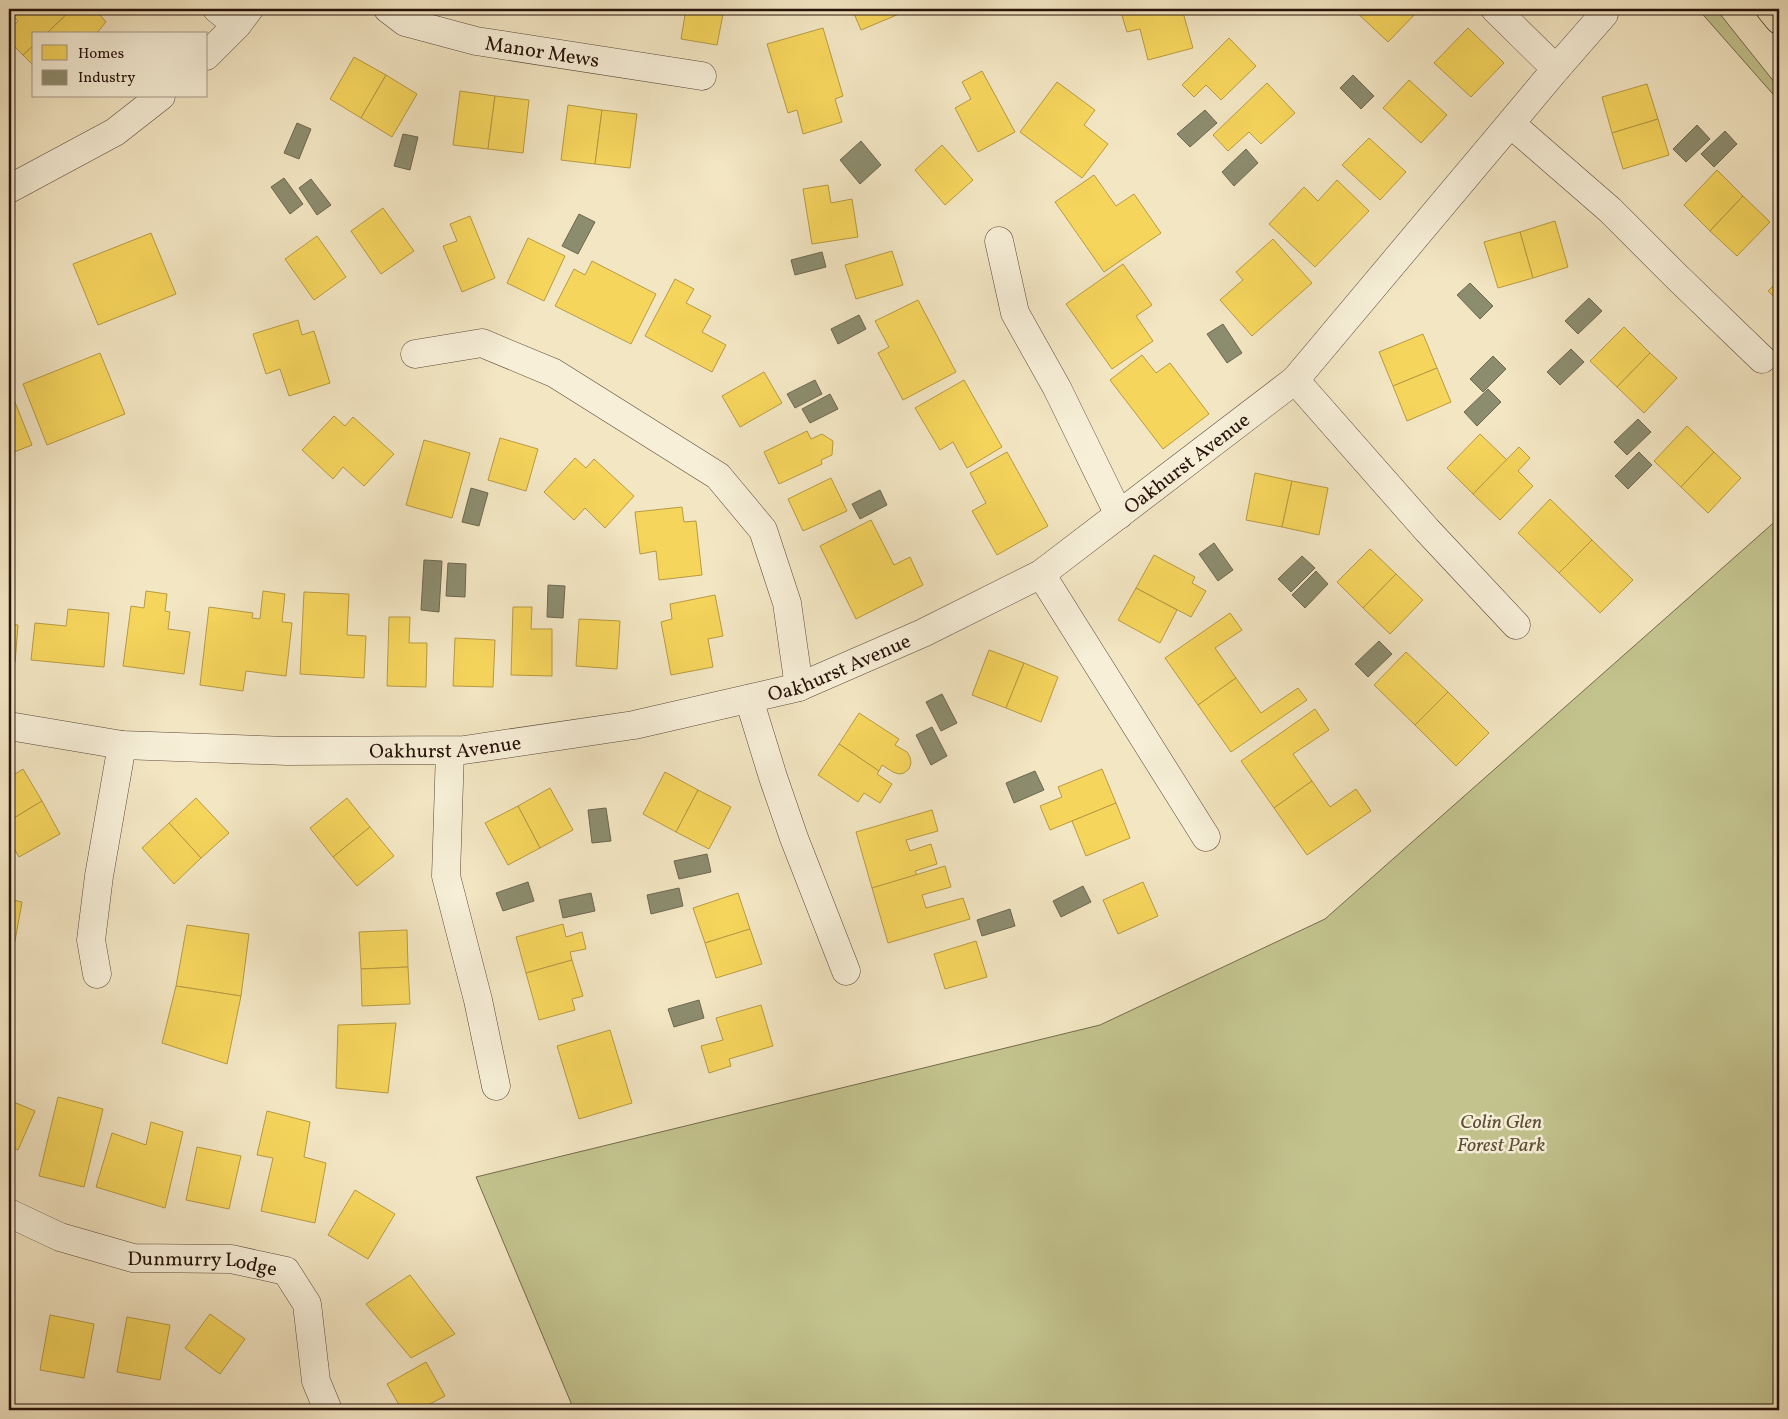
<svg xmlns="http://www.w3.org/2000/svg" width="1788" height="1419" font-family="Vollkorn,serif">
	<style>
		.green { fill: #c3c38e; stroke: #756a4c }
		.homes { fill: #f6d55c; stroke: #b89a43 }
		.industry { fill: #8c8c6e; stroke: #6e6750 }
		.lines { fill: none; stroke-linecap: round; stroke-linejoin: round }
		.street-casing { stroke: #5a4738; stroke-width: 29 }
		.highway-casing { stroke: #27120a; stroke-width: 29 }
		.street { stroke: #f7efd8; stroke-width: 28 }
		.highway { stroke: #f3e6c3; stroke-width: 28 }
		.labels { text-anchor: middle; stroke-width: 5; stroke-linejoin: round; paint-order: stroke }
		.street-label { font-size: 20px; fill: #27120a; stroke: #f7efd8 }
		.park-label { font-size: 20px; font-style: italic; fill: #5e5038; stroke: #f7efd8 }
	</style>
	<rect width="100%" height="100%" fill="#f3e6c3"/>
	<filter id="stains"><feTurbulence type="fractalNoise" baseFrequency=".004" numOctaves="4"/><feColorMatrix values="0 0 0 0 .2 0 0 0 0 .09 0 0 0 0 .02 0 0 0 .5 -.17"/></filter>
	<radialGradient id="worn" r=".72"><stop offset=".6" stop-color="#630" stop-opacity="0"/><stop offset="1" stop-color="#630" stop-opacity=".3"/></radialGradient>
	<g class="green">
		<polygon points="1698,9 1716,9 1779,88 1779,101"/>
		<polygon points="1779,518 1779,1410 574,1410 476,1177 1100,1025 1325,919"/>
	</g>
	<g class="homes">
		<polygon points="14,9 72,9 46,34 34,34 34,45 23,55 9,41 9,31 18,21 10,13"/>
		<polygon points="72,9 95,9 106,22 96,34 46,34"/>
		<polygon points="686,9 724,9 717,45 681,39"/>
		<polygon points="852,9 911,9 861,30"/>
		<polygon points="1120,9 1182,9 1193,48 1148,60 1140,29 1127,32"/>
		<polygon points="1353,9 1420,9 1388,42"/>
		<polygon points="823,28 843,96 835,99 842,122 803,134 797,110 788,113 767,44"/>
		<polygon points="1468,28 1504,63 1471,97 1434,63"/>
		<polygon points="1229,38 1256,66 1221,100 1206,85 1194,97 1182,85"/>
		<polygon points="34,45 34,66 23,55"/>
		<polygon points="354,57 386,75 361,118 330,99"/>
		<polygon points="982,71 1015,132 978,152 955,108 971,99 962,82"/>
		<polygon points="386,75 417,94 392,137 361,118"/>
		<polygon points="1409,80 1447,115 1421,143 1383,108"/>
		<polygon points="1057,82 1095,110 1084,125 1108,144 1082,178 1020,132"/>
		<polygon points="1267,83 1295,113 1261,144 1249,132 1228,151 1213,135"/>
		<polygon points="1647,84 1658,119 1612,133 1602,97"/>
		<polygon points="460,91 495,96 488,149 453,145"/>
		<polygon points="495,96 529,100 523,153 488,149"/>
		<polygon points="568,105 602,110 595,164 561,160"/>
		<polygon points="602,110 637,114 630,168 595,164"/>
		<polygon points="1658,119 1669,155 1623,169 1612,133"/>
		<polygon points="1369,138 1406,172 1380,200 1342,165"/>
		<polygon points="942,145 973,180 945,205 915,170"/>
		<polygon points="1717,170 1743,196 1710,231 1684,205"/>
		<polygon points="1094,175 1116,206 1134,194 1161,233 1104,272 1055,202"/>
		<polygon points="1337,180 1369,211 1315,267 1269,224 1304,187 1318,201"/>
		<polygon points="828,185 831,203 852,199 858,237 812,244 803,189"/>
		<polygon points="1743,196 1770,222 1737,256 1710,231"/>
		<polygon points="383,208 414,251 381,274 351,231"/>
		<polygon points="470,216 495,278 462,292 443,246 457,241 450,224"/>
		<polygon points="1555,221 1568,267 1533,278 1520,232"/>
		<polygon points="1520,232 1533,278 1498,288 1484,242"/>
		<polygon points="151,233 176,294 98,325 73,264"/>
		<polygon points="317,236 346,277 314,300 285,259"/>
		<polygon points="528,238 565,256 544,301 507,283"/>
		<polygon points="1273,239 1312,283 1252,336 1220,300 1243,280 1236,272"/>
		<polygon points="892,251 903,285 856,299 845,265"/>
		<polygon points="592,261 656,294 631,344 555,306 574,269 585,275"/>
		<polygon points="1123,264 1152,305 1136,316 1153,341 1112,369 1066,304"/>
		<polygon points="675,279 694,289 686,303 711,316 702,332 726,345 712,372 645,336"/>
		<polygon points="1779,280 1779,302 1768,291"/>
		<polygon points="918,300 956,372 903,400 878,353 889,347 875,321"/>
		<polygon points="298,320 302,335 314,331 330,383 289,396 280,369 266,374 253,334"/>
		<polygon points="1624,327 1650,353 1617,387 1590,361"/>
		<polygon points="1423,334 1437,368 1393,386 1379,352"/>
		<polygon points="100,353 125,414 47,445 23,384"/>
		<polygon points="1650,353 1677,378 1644,413 1617,387"/>
		<polygon points="1142,355 1156,373 1170,363 1209,414 1163,449 1110,380"/>
		<polygon points="1437,368 1451,402 1407,421 1393,386"/>
		<polygon points="764,372 782,403 740,427 722,396"/>
		<polygon points="964,380 1002,447 967,468 953,442 940,450 915,408"/>
		<polygon points="9,387 32,445 9,454"/>
		<polygon points="334,416 345,426 353,417 394,454 364,486 343,467 333,479 302,450"/>
		<polygon points="1687,426 1714,452 1681,487 1654,461"/>
		<polygon points="807,431 811,439 822,434 833,441 832,455 821,460 822,464 779,484 764,452"/>
		<polygon points="1480,434 1507,460 1473,494 1447,468"/>
		<polygon points="500,438 538,449 526,491 488,480"/>
		<polygon points="424,440 470,453 452,518 406,505"/>
		<polygon points="1519,447 1530,458 1518,471 1533,486 1500,520 1473,494"/>
		<polygon points="1007,452 1048,526 997,555 972,511 986,503 970,473"/>
		<polygon points="1714,452 1741,478 1708,513 1681,487"/>
		<polygon points="575,458 586,468 594,459 634,496 605,528 585,508 574,520 544,492"/>
		<polygon points="1255,473 1292,481 1282,527 1246,520"/>
		<polygon points="831,478 847,511 803,531 788,499"/>
		<polygon points="1292,481 1328,488 1319,535 1282,527"/>
		<polygon points="1550,499 1592,540 1559,573 1518,533"/>
		<polygon points="682,507 684,522 696,521 702,575 659,580 656,551 640,554 635,512"/>
		<polygon points="871,520 894,565 910,557 923,585 856,619 820,546"/>
		<polygon points="1592,540 1633,580 1600,613 1559,573"/>
		<polygon points="1370,549 1396,574 1363,608 1337,582"/>
		<polygon points="1154,555 1195,577 1192,583 1206,591 1191,617 1136,588"/>
		<polygon points="1396,574 1423,600 1390,634 1363,608"/>
		<polygon points="1136,588 1177,610 1160,643 1118,620"/>
		<polygon points="146,591 167,594 165,611 170,612 168,629 190,632 184,674 123,666 131,606 144,608"/>
		<polygon points="263,591 285,594 282,622 292,623 286,676 246,671 243,691 200,685 209,607 253,613 252,618 260,619"/>
		<polygon points="304,592 349,594 347,635 366,636 364,678 300,674"/>
		<polygon points="715,595 723,636 708,639 713,667 671,675 661,622 672,619 670,604"/>
		<polygon points="513,607 532,607 531,629 552,629 552,676 511,675"/>
		<polygon points="68,609 109,613 104,667 31,660 35,623 66,626"/>
		<polygon points="1230,613 1242,630 1215,648 1236,678 1198,705 1165,658"/>
		<polygon points="389,617 410,617 409,643 427,643 426,687 387,686"/>
		<polygon points="579,619 620,621 617,669 576,666"/>
		<polygon points="9,624 18,625 15,663 9,662"/>
		<polygon points="455,638 495,640 493,687 453,686"/>
		<polygon points="989,650 1024,663 1006,708 972,695"/>
		<polygon points="1406,652 1448,692 1415,725 1374,685"/>
		<polygon points="1024,663 1058,677 1041,722 1006,708"/>
		<polygon points="1236,678 1261,713 1298,688 1307,700 1231,752 1198,705"/>
		<polygon points="1448,692 1489,733 1456,766 1415,725"/>
		<polygon points="1315,709 1329,730 1293,754 1312,781 1274,808 1241,761"/>
		<polygon points="859,713 899,739 895,745 907,752 910,757 911,763 909,769 904,773 899,774 893,772 882,765 879,771 839,744"/>
		<polygon points="839,744 879,771 877,774 892,784 880,803 864,793 858,802 818,775"/>
		<polygon points="23,769 42,801 9,821 9,778"/>
		<polygon points="1102,769 1116,803 1050,830 1040,806 1062,797 1058,787"/>
		<polygon points="665,772 698,790 676,832 643,814"/>
		<polygon points="1312,781 1330,807 1356,789 1371,811 1307,855 1274,808"/>
		<polygon points="550,788 573,830 540,848 518,806"/>
		<polygon points="698,790 731,807 709,849 676,832"/>
		<polygon points="196,798 229,833 201,858 169,823"/>
		<polygon points="347,798 370,827 333,857 310,828"/>
		<polygon points="42,801 60,834 19,857 9,840 9,821"/>
		<polygon points="1116,803 1130,838 1086,856 1072,821"/>
		<polygon points="518,806 540,848 508,865 485,823"/>
		<polygon points="932,810 938,831 906,840 910,851 931,844 937,864 915,871 917,875 872,888 856,832"/>
		<polygon points="169,823 201,858 174,884 142,848"/>
		<polygon points="370,827 394,856 357,886 333,857"/>
		<polygon points="945,866 951,887 922,895 926,908 963,898 970,919 888,943 872,888"/>
		<polygon points="1143,882 1158,916 1118,934 1103,900"/>
		<polygon points="738,893 750,929 705,943 693,908"/>
		<polygon points="9,899 22,902 13,952 9,950"/>
		<polygon points="563,924 566,937 582,932 586,949 570,952 572,960 526,973 516,937"/>
		<polygon points="187,925 249,934 241,996 176,986"/>
		<polygon points="750,929 762,964 716,978 705,943"/>
		<polygon points="407,930 408,967 361,969 359,932"/>
		<polygon points="976,941 987,977 945,989 934,954"/>
		<polygon points="572,960 583,996 572,999 575,1010 539,1020 526,973"/>
		<polygon points="408,967 410,1004 362,1006 361,969"/>
		<polygon points="176,986 241,996 227,1064 162,1043"/>
		<polygon points="761,1005 773,1046 729,1059 731,1066 709,1073 701,1046 723,1040 716,1018"/>
		<polygon points="396,1023 388,1093 336,1088 338,1025"/>
		<polygon points="610,1030 632,1103 579,1119 557,1046"/>
		<polygon points="58,1097 103,1109 84,1187 39,1176"/>
		<polygon points="9,1100 35,1111 18,1150 9,1146"/>
		<polygon points="267,1111 310,1122 304,1157 326,1163 315,1223 261,1211 273,1158 257,1155"/>
		<polygon points="151,1122 183,1132 165,1208 96,1187 112,1133 146,1145"/>
		<polygon points="197,1147 241,1156 229,1209 186,1200"/>
		<polygon points="355,1190 395,1214 368,1259 328,1235"/>
		<polygon points="410,1275 455,1334 411,1358 366,1304"/>
		<polygon points="210,1314 245,1339 220,1374 185,1348"/>
		<polygon points="50,1315 94,1324 84,1378 40,1370"/>
		<polygon points="127,1317 170,1325 160,1380 117,1372"/>
		<polygon points="426,1362 445,1396 419,1410 402,1410 387,1384"/>
	</g>
	<g class="industry">
		<polygon points="1353,75 1374,96 1361,109 1340,88"/>
		<polygon points="1205,110 1217,123 1190,147 1177,134"/>
		<polygon points="297,123 311,129 299,159 284,153"/>
		<polygon points="1697,125 1710,139 1686,162 1673,149"/>
		<polygon points="1725,131 1737,144 1714,167 1701,154"/>
		<polygon points="403,134 418,137 410,170 394,166"/>
		<polygon points="861,141 881,165 860,184 840,160"/>
		<polygon points="1246,149 1258,163 1234,186 1222,172"/>
		<polygon points="284,178 303,204 290,214 271,187"/>
		<polygon points="311,179 331,205 317,215 299,188"/>
		<polygon points="579,214 595,222 578,254 562,246"/>
		<polygon points="822,252 826,267 795,275 791,260"/>
		<polygon points="1470,283 1493,306 1480,319 1457,295"/>
		<polygon points="1589,298 1602,311 1578,334 1565,321"/>
		<polygon points="859,315 866,329 838,344 831,329"/>
		<polygon points="1223,324 1242,353 1227,363 1207,334"/>
		<polygon points="1571,349 1584,362 1560,385 1547,372"/>
		<polygon points="1493,356 1506,369 1483,392 1470,379"/>
		<polygon points="815,380 822,394 795,408 787,394"/>
		<polygon points="1488,389 1501,402 1477,426 1464,412"/>
		<polygon points="830,394 838,409 810,423 802,409"/>
		<polygon points="1638,419 1651,432 1627,455 1614,442"/>
		<polygon points="1639,452 1652,465 1628,489 1615,476"/>
		<polygon points="471,488 488,493 479,526 462,522"/>
		<polygon points="880,490 887,505 860,519 852,504"/>
		<polygon points="1214,543 1233,570 1218,581 1199,554"/>
		<polygon points="1302,556 1315,568 1291,592 1278,579"/>
		<polygon points="424,560 442,561 439,612 421,610"/>
		<polygon points="448,563 466,564 465,597 446,596"/>
		<polygon points="1316,571 1328,584 1305,608 1292,595"/>
		<polygon points="548,585 565,586 563,618 547,617"/>
		<polygon points="1379,641 1392,654 1368,677 1355,664"/>
		<polygon points="942,694 957,723 941,731 926,702"/>
		<polygon points="932,727 947,756 931,765 916,735"/>
		<polygon points="1035,771 1044,790 1014,803 1006,783"/>
		<polygon points="606,808 611,841 592,843 588,810"/>
		<polygon points="707,854 711,872 679,879 674,861"/>
		<polygon points="528,882 534,901 503,911 496,893"/>
		<polygon points="1083,886 1091,902 1061,917 1053,901"/>
		<polygon points="679,888 683,906 651,914 647,895"/>
		<polygon points="591,893 595,911 563,918 559,900"/>
		<polygon points="1010,909 1015,926 982,936 977,920"/>
		<polygon points="699,1000 704,1018 674,1027 668,1009"/>
	</g>
	<g class="lines">
		<g class="street-casing">
			<g id="street">
				<polyline points="217,9 237,25"/>
				<path id="s1" d="M388 9 405 22 476 41 702 76"/>
				<polyline points="206,56 237,25 249,9"/>
				<polyline points="1556,69 1604,14"/>
				<polyline points="1511,124 1610,210 1676,276 1762,359"/>
				<polyline points="9,189 115,132 161,96"/>
				<polyline points="999,241 1015,313 1057,388 1119,515"/>
				<polyline points="415,354 482,343 554,373 718,476 763,530 787,603 799,687"/>
				<polyline points="1295,380 1427,530 1516,625"/>
				<polyline points="1041,574 1206,837"/>
				<polyline points="749,699 773,777 794,838 846,971"/>
				<path id="s2" d="M9 726 122 745 287 751 464 750 634 725 799 687 923 633 1041 574 1295 380 1556 69 1495 9"/>
				<polyline points="450,751 446,876 478,1000 496,1086"/>
				<polyline points="97,974 91,940 99,876 122,745"/>
				<path id="s3" d="M9 1213 60 1237 133 1258 231 1259 286 1271 307 1304 316 1381 328 1410"/>
			</g>
		</g>
		<g class="highway-casing">
			<polyline id="highway" points="1770,9 1779,20"/>
		</g>
		<use href="#street" class="street"/>
		<use href="#highway" class="highway"/>
	</g>
	<g class="labels">
		<g class="street-label">
			<text dy="7" stroke="none"><textPath href="#s1" startOffset="162">Manor Mews</textPath></text>
			<text dy="7" stroke="none"><textPath href="#s2" startOffset="1248">Oakhurst Avenue</textPath></text>
			<text dy="7" stroke="none"><textPath href="#s2" startOffset="842">Oakhurst Avenue</textPath></text>
			<text dy="7" stroke="none"><textPath href="#s2" startOffset="438">Oakhurst Avenue</textPath></text>
			<text dy="7" stroke="none"><textPath href="#s3" startOffset="202">Dunmurry Lodge</textPath></text>
		</g>
		<g class="park-label">
			<text x="1501" y="1128">Colin Glen<tspan x="1501" dy="23">Forest Park</tspan></text>
		</g>
	</g>
	<rect width="1788" height="1419" fill="none" stroke="#f3e6c3" stroke-width="30"/>
	<rect x="10" y="10" width="1768" height="1399" fill="none" stroke="#27120a" stroke-width="2.5"/>
	<rect x="15" y="15" width="1758" height="1389" fill="none" stroke="#27120a"/>
	<rect x="32" y="32" width="175" height="65" fill="#f7efd8" stroke="#a49786"/>
	<rect x="42" y="45" width="25" height="15" fill="#f6d55c" stroke="#a49786"/>
	<text x="78" y="58" font-size="15" fill="#27120a">Homes</text>
	<rect x="42" y="70" width="25" height="15" fill="#8c8c6e" stroke="#a49786"/>
	<text x="78" y="82" font-size="15" fill="#27120a">Industry</text>
	<rect width="100%" height="100%" filter="url(#stains)"/>
	<rect width="100%" height="100%" fill="url(#worn)"/>
</svg>
